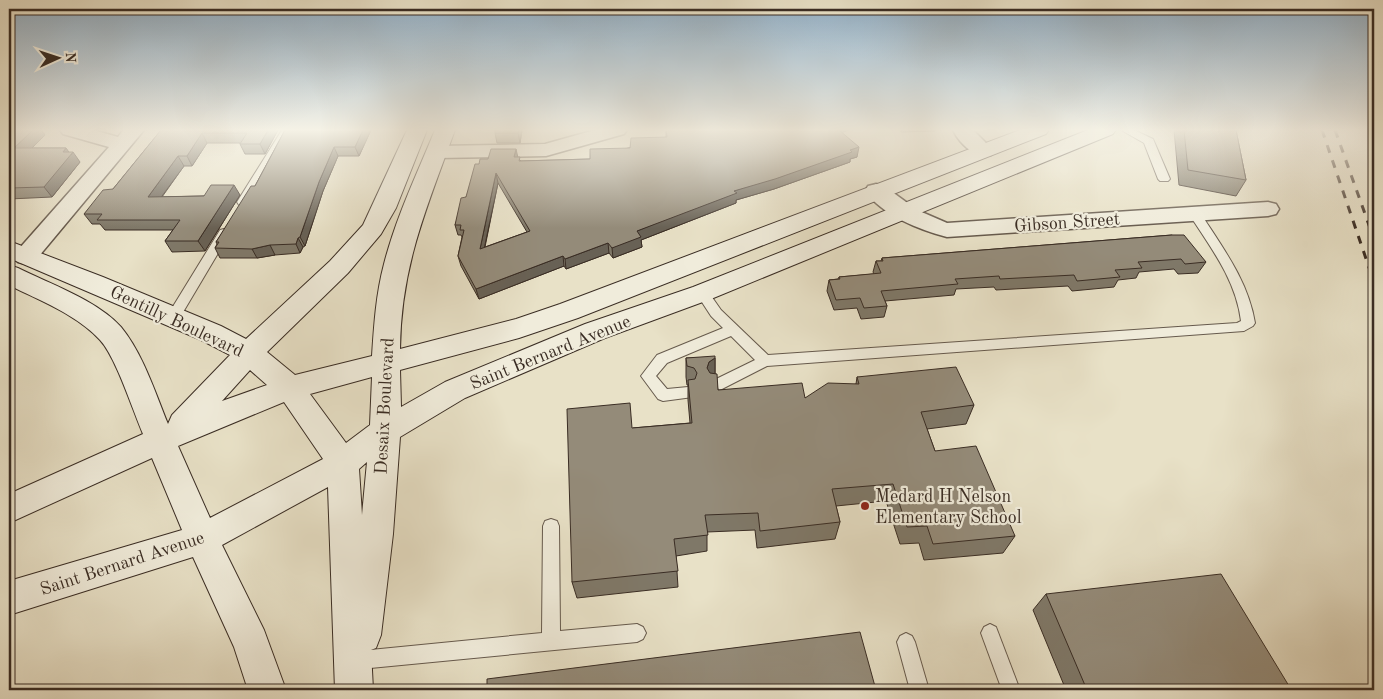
<svg xmlns="http://www.w3.org/2000/svg" width="1383" height="699" font-family="'Old Standard TT',serif">
	<style>
		.lines { fill: none; stroke-linecap: round; stroke-linejoin: round }
		.lane-casing { stroke: #665a4d; stroke-width: 2 }
		.street-casing { stroke: #665a4d; stroke-width: 3 }
		.secondary-casing { stroke: #3a2d24; stroke-width: 2 }
		.lane { fill: #f0ecdb; fill-rule: evenodd }
		.street { fill: #f0ecdb; fill-rule: evenodd }
		.secondary { fill: #f0ecdb; fill-rule: evenodd }
		.rail { stroke: #3a2d24; stroke-width: 3; stroke-dasharray: 8 8; stroke-linecap: butt }
		.wall { fill: #7f7868; stroke: #3a2d24; fill-rule: evenodd }
		.shaded-wall { fill: #686155; stroke: #3a2d24 }
		.building { fill: #948b79; stroke: #3a2d24; fill-rule: evenodd }
		.poi-dot { fill: #8f2418; stroke: #f0ecdb; stroke-width: 2 }
		.labels { text-anchor: middle; stroke-width: 4.5; stroke-linejoin: round; paint-order: stroke }
		.street-label { font-size: 18px; fill: #3a2d24; stroke: #f0ecdb }
		.poi-label { font-size: 18px; fill: #3a2d24; stroke: #f0ecdb; text-anchor: start }
	</style>
	<rect width="100%" height="100%" fill="#e8e1c7"/>
	<filter id="stains"><feTurbulence type="fractalNoise" baseFrequency=".004" numOctaves="4"/><feColorMatrix values="0 0 0 0 .2 0 0 0 0 .09 0 0 0 0 .02 0 0 0 .5 -.17"/></filter>
	<radialGradient id="worn" r=".72"><stop offset=".6" stop-color="#630" stop-opacity="0"/><stop offset="1" stop-color="#630" stop-opacity=".3"/></radialGradient>
	<g class="lines">
		<g class="lane-casing">
			<g id="lane">
				<polygon points="282,130 292,130 247,205 239,205 237,202"/>
				<polygon points="1121,130 1134,130 1153,139 1170,179 1168,181 1160,181 1158,179 1144,143"/>
				<path d="M1195 210 1199 211C1222 247 1248 280 1255 323L1253 326 1244 331 767 366 720 390 715 392 710 390 708 386 710 382 755 360 731 336 667 363 656 376 667 389 688 387 693 389 695 393 693 397 663 401 658 399 641 376 657 355 723 328 711 316 696 293 697 290H707L721 310 768 355 1237 323 1241 321C1236 280 1211 248 1189 214Z"/>
				<polygon points="224,229 230,233 179,319 169,319 167,316 169,313 220,230"/>
				<polygon points="551,519 557,521 559,526 560,631 637,624 643,627 646,633 643,639 637,642 360,669 353,667 351,660 353,653 360,651 542,633 543,526 545,521"/>
				<polygon points="990,624 996,627 1020,690 1002,690 981,633 984,627"/>
				<polygon points="906,633 912,636 915,642 929,690 910,690 897,642 900,636"/>
			</g>
		</g>
		<g class="street-casing">
			<g id="street">
				<polygon points="60,130 93,130 118,137 123,130 144,130 34,262 26,264 18,262 14,256 18,250 109,147 63,134"/>
				<polygon points="595,130 627,130 624,134 546,156 437,158 430,156 427,152 430,148 437,146 545,144"/>
				<path d="M953 130H973L994 151 991 155C975 159 960 144 953 130Z"/>
				<path d="M876 184 884 186 917 210 947 223 1268 202 1276 204 1279 209 1276 214 1268 216 947 237C920 230 882 215 865 191L868 186Z"/>
			</g>
		</g>
		<g class="secondary-casing">
			<path id="secondary" d="M407 130H427L396 208 381 234 348 273 267 352 295 375 372 356C374 325 376 294 384 264 396 217 417 174 435 130H455C427 207 401 265 400 349L516 319 560 304 1020 130H1049L1046 134 578 318 519 338 400 370 401 407 445 382 585 324 693 287 1088 130H1116L1113 134 711 299 605 338 465 398 400 437 393 534 381 635 376 648 371 650 373 690H335L328 487 222 545 264 630 286 690H248L234 647 193 557 9 615V581L182 530 152 458 9 523V494L143 434C133 411 116 357 100 340 76 314 40 301 9 285V265L18 268C50 284 97 300 121 327 143 354 155 392 168 424L172 415 230 355 201 340 9 258V241L103 277 221 326 246 339 330 261 363 225ZM250 370 267 385 222 401ZM372 377 370 425 346 443 310 394ZM284 402 323 459 210 518 178 446ZM367 462 362 515 359 469Z"/>
		</g>
		<use href="#lane" class="lane"/>
		<use href="#street" class="street"/>
		<use href="#secondary" class="secondary"/>
		<g class="rail">
			<polyline points="1322,130 1374,282"/>
			<polyline points="1335,130 1374,239"/>
		</g>
	</g>
	<g class="wall">
		<polygon points="9,130 41,130 45,135 32,148 66,148 68,152 80,162 52,197 9,199"/>
		<polygon points="161,130 278,130 265,154 245,154 240,144 240,143 207,143 192,166 184,166 162,197 240,195 205,251 172,252 165,241 173,230 105,230 100,224 92,224 84,214 113,189"/>
		<polygon points="285,130 371,130 359,156 338,156 323,191 305,246 303,247 300,253 275,255 257,258 220,258 215,248 217,244 216,242 255,186"/>
		<polygon points="522,130 520,143 497,143 495,133"/>
		<path d="M666 130 842 133 857 157 850 159V162L774 189 736 200V203L641 240 642 247 613 258 609 253 566 269 564 266 479 299 461 266 458 256 462 237 461 235H458L455 225 466 197 479 164 488 159 517 157 521 161 590 159 666 137ZM498 183 527 232 485 247Z"/>
		<polygon points="901,130 936,130 935,131 901,132"/>
		<polygon points="1174,130 1236,130 1246,180 1236,196 1179,185"/>
		<polygon points="1172,235 1206,262 1198,273 1178,274 1174,269 1139,272 1136,278 1118,280 1114,287 1072,291 1068,286 996,290 994,287 956,289 954,295 885,301 887,306 884,317 861,319 857,308 834,310 827,291 829,280 838,279 839,277 874,274 873,272 876,261 881,261 882,258"/>
		<polygon points="686,358 715,358 715,374 718,390 805,398 856,384 857,377 974,405 966,424 927,429 935,451 1015,536 1003,553 924,560 919,543 900,544 886,501 836,506 840,522 835,539 757,548 755,530 707,532 707,551 676,556 678,587 577,598 572,582 633,428 690,423 688,400 688,385 687,385 686,377"/>
		<polygon points="1046,594 1289,686 1281,690 1066,690 1033,610"/>
	</g>
	<g class="shaded-wall">
		<polygon points="33,130 41,130 45,135 22,158 14,148"/>
		<polygon points="268,130 278,130 265,154 260,144"/>
		<polygon points="363,130 371,130 359,156 355,147"/>
		<polygon points="519,130 522,130 520,143 518,133"/>
		<polygon points="833,130 849,130 832,136"/>
		<polygon points="202,133 207,143 192,166 187,156"/>
		<polygon points="334,147 338,156 323,191 305,246 300,237 319,182"/>
		<polygon points="859,147 857,157 850,159 850,162 774,189 736,200 736,203 641,240 642,247 613,258 612,248 637,231 734,191"/>
		<polygon points="66,148 71,155 73,152 80,162 52,197 44,187 63,152"/>
		<polygon points="516,149 518,158 514,157"/>
		<polygon points="178,156 184,166 154,207 148,197"/>
		<polygon points="496,173 498,183 482,259 480,249"/>
		<polygon points="234,185 240,195 205,251 198,241"/>
		<polygon points="298,238 303,247 300,253 296,244"/>
		<polygon points="608,243 609,253 566,269 565,259"/>
		<polygon points="270,245 275,255 257,258 252,249"/>
		<polygon points="563,256 564,266 479,299 476,289"/>
		<polygon points="9,346 14,351 9,353"/>
		<polygon points="715,358 715,378 708,381 707,368 709,362"/>
		<polygon points="160,687 165,690 159,690"/>
	</g>
	<g class="building">
		<polygon points="9,130 33,130 14,148 66,148 63,152 73,152 44,187 9,188"/>
		<polygon points="161,130 268,130 260,144 240,144 247,133 202,133 187,156 178,156 148,197 204,196 211,185 234,185 198,241 165,241 180,220 97,220 102,214 84,214 103,190 113,189"/>
		<polygon points="285,130 363,130 355,147 334,147 319,182 300,237 298,238 296,244 270,245 252,249 215,248 219,242 216,242 251,186 255,186"/>
		<polygon points="495,130 519,130 518,133 495,133"/>
		<path d="M666 130H839L859 147 850 150 852 152 775 179 734 191 737 193 637 231 641 237 612 248 608 243 565 259 563 256 476 289 458 256 464 230H460L461 225H455L461 198 466 197 475 164H479L480 159H488L491 149H516L514 157H520L519 161 590 159V149L630 148 631 138 667 137ZM496 173 530 231 480 249Z"/>
		<polygon points="1184,130 1236,130 1246,180 1188,170"/>
		<polygon points="1172,235 1184,235 1206,262 1185,264 1181,259 1138,262 1142,268 1115,270 1120,277 1077,281 1074,275 1000,279 999,276 955,279 958,284 881,291 887,306 864,308 860,298 836,300 829,280 840,279 839,277 881,273 876,261 883,261 882,258"/>
		<polygon points="715,356 715,358 709,362 707,368 710,373 717,374 718,390 802,383 805,398 828,383 859,384 857,377 956,367 974,405 921,412 935,451 976,446 1015,536 933,544 927,526 907,527 893,484 832,489 840,522 760,531 758,513 705,515 708,535 674,539 678,571 572,582 567,409 630,403 632,428 692,423 688,380 695,379 697,373 694,368 687,366 686,358"/>
		<polygon points="1221,574 1289,686 1258,690 1087,690 1046,594"/>
		<polygon points="860,632 876,690 487,690 487,679"/>
		<polygon points="160,687 159,690 114,690 114,689"/>
	</g>
	<linearGradient id="sky" x2="0" y2="1"><stop stop-color="#90aec5"/><stop offset="0.57" stop-color="#f5f2e6"/><stop offset="1" stop-color="#f5f2e6" stop-opacity="0"/></linearGradient>
	<rect width="1383" height="228" fill="url(#sky)"/>
	<circle class="poi-dot" cx="865" cy="506" r="5"/>
	<g class="labels">
		<g class="street-label">
			<text transform="translate(1067 222) rotate(-4)" y="6">Gibson Street</text>
			<text transform="translate(177 321) rotate(25)" y="6">Gentilly Boulevard</text>
			<text transform="translate(550 352) rotate(-22)" y="6">Saint Bernard Avenue</text>
			<text transform="translate(384 406) rotate(-87)" y="6">Desaix Boulevard</text>
			<text transform="translate(122 563) rotate(-18)" y="6">Saint Bernard Avenue</text>
		</g>
		<g class="poi-label">
			<text x="875" y="502">Medard H Nelson<tspan x="875" dy="21">Elementary School</tspan></text>
		</g>
	</g>
	<rect width="1383" height="699" fill="none" stroke="#e8e1c7" stroke-width="30"/>
	<rect x="10" y="10" width="1363" height="679" fill="none" stroke="#3a2d24" stroke-width="2.5"/>
	<rect x="15" y="15" width="1353" height="669" fill="none" stroke="#3a2d24"/>
	<g transform="translate(58 58) rotate(87)" stroke="#f0ecdb" stroke-width="4" paint-order="stroke">
	<path d="M0-4L9 19L0 12L-9 19Z" fill="#3a2d24"/>
	<text y="-8" font-size="14" font-weight="bold" text-anchor="middle" fill="#3a2d24">N</text>
	</g>
	<rect width="100%" height="100%" filter="url(#stains)"/>
	<rect width="100%" height="100%" fill="url(#worn)"/>
</svg>
